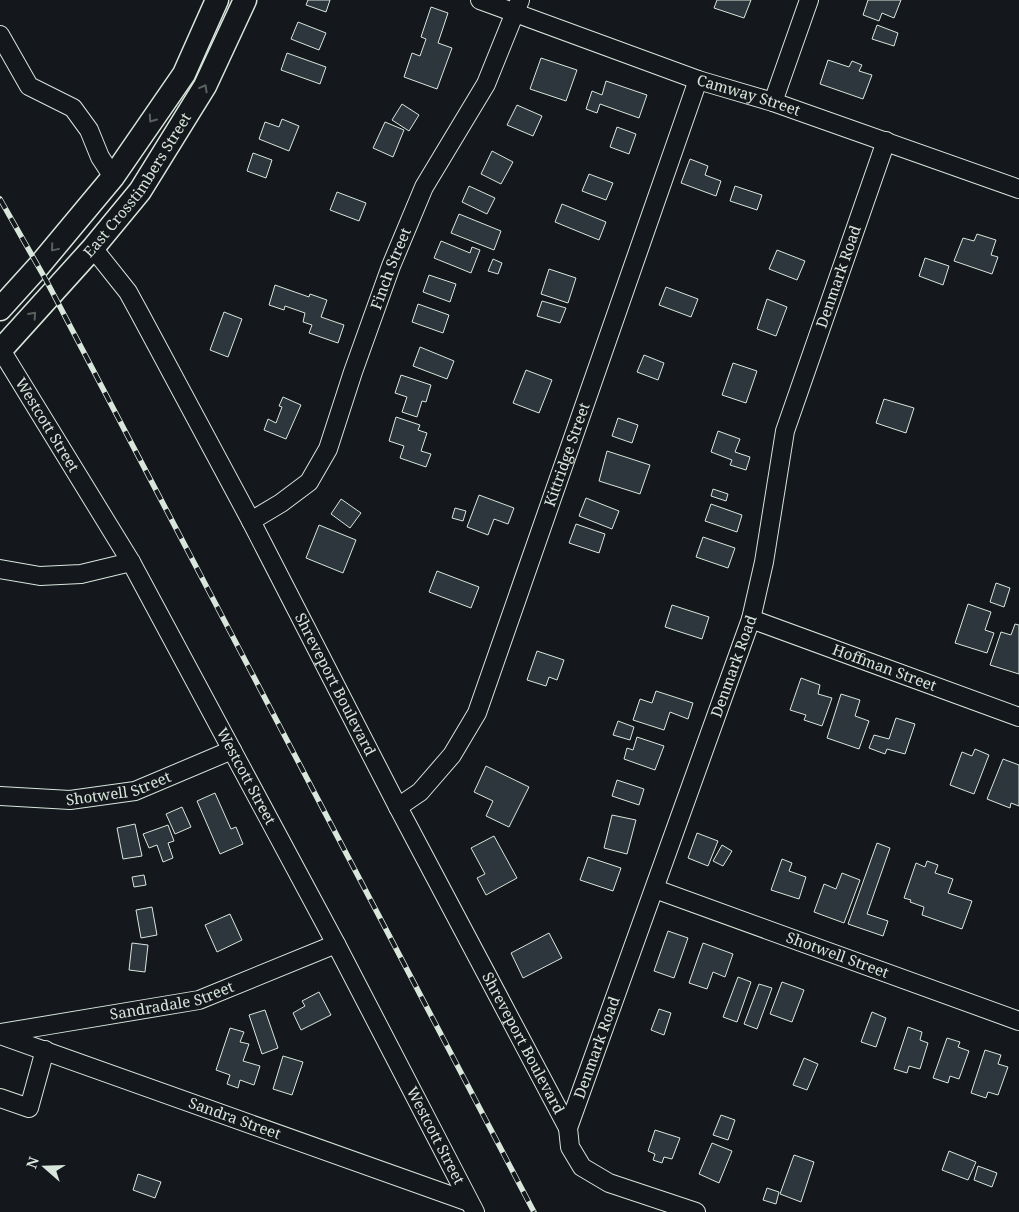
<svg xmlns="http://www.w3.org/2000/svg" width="1019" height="1212" font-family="'Noto Serif',serif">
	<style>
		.building { fill: #2c363c; stroke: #d8e6dc }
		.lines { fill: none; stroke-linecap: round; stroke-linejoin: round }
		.minor-casing { stroke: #d8e6dc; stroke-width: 20 }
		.major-casing { stroke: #d8e6dc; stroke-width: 25 }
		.minor { stroke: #14181c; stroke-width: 18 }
		.major { stroke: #14181c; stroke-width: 22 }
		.rail-casing { stroke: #d8e6dc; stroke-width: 5.5 }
		.rail { stroke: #14181c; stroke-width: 4; stroke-dasharray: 11; stroke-linecap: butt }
		.oneway { stroke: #59605f }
		.labels { text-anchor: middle; stroke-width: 4; stroke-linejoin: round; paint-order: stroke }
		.street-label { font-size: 15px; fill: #d8e6dc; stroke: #14181c }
	</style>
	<rect width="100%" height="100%" fill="#14181c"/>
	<g class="building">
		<polygon points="308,0 330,0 326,12 306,5"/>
		<polygon points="717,0 751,0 744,18 714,8"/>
		<polygon points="868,0 901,0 894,18 882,13 879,21 863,15"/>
		<polygon points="431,7 448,13 438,43 452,48 437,89 404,77 412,53 420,56 426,39 421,37"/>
		<polygon points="298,22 326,33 319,50 291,39"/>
		<polygon points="877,25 898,33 894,46 872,39"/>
		<polygon points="287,53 326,67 320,84 281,70"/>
		<polygon points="541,58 577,70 566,101 530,89"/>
		<polygon points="828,60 849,67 852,61 862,65 859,71 872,75 863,99 820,84"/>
		<polygon points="606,81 647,95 639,118 600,104 597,113 586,109 592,91 602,95"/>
		<polygon points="402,104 419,115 409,131 392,120"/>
		<polygon points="517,105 542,116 533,136 507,125"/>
		<polygon points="282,119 299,126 289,151 259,139 265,122 279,127"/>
		<polygon points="385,122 404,130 393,157 373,148"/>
		<polygon points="617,127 636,134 629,154 610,147"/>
		<polygon points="492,151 513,162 501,184 481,174"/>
		<polygon points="253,153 272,160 266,178 247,171"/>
		<polygon points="690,159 708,166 705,175 721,181 716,196 681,183"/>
		<polygon points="589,174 613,183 606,200 582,191"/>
		<polygon points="469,186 495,198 487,214 462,202"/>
		<polygon points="735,186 762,195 757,210 730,201"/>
		<polygon points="337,192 366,203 359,221 330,210"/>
		<polygon points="562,204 606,222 599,240 555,222"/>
		<polygon points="459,214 501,231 494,250 451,233"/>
		<polygon points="977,234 996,240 991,255 998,257 992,274 954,261 963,238 974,241"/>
		<polygon points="441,241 470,253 472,247 480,250 471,273 434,258"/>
		<polygon points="777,250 805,261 797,280 769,269"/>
		<polygon points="925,258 949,266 943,285 919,276"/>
		<polygon points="493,259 502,263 498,274 488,271"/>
		<polygon points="549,269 576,278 568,303 541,294"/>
		<polygon points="429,275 456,284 450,302 423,292"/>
		<polygon points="275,285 309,297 310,294 327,300 321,317 344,325 338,343 309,333 312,325 303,322 305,313 285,306 284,310 269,305"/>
		<polygon points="666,287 698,299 691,317 659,305"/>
		<polygon points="767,299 787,307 776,336 757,329"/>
		<polygon points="542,301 566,308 560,323 537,316"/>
		<polygon points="418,304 449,315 443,333 412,322"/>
		<polygon points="224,312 242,319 228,357 210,350"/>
		<polygon points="420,347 454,361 447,379 413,366"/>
		<polygon points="644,355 664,363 658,380 637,372"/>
		<polygon points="733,363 757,371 746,403 722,395"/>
		<polygon points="526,370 552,380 539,413 513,403"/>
		<polygon points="401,375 431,385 426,402 422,401 417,417 402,412 407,397 395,393"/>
		<polygon points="283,397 301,405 286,439 264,430 268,419 276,423 282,407 279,406"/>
		<polygon points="884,399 914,408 906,433 876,423"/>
		<polygon points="396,417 420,425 418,430 427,433 421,451 431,454 426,467 400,458 404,446 389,441"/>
		<polygon points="618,418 638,425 632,443 612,436"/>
		<polygon points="718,431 740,439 735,452 750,457 746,470 730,465 732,460 711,452"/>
		<polygon points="607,451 650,465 640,494 599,481"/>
		<polygon points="713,489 728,494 726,501 711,496"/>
		<polygon points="479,495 514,508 508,524 494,519 488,535 467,527"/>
		<polygon points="586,498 619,511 612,529 579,516"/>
		<polygon points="341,499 361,513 350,528 331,514"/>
		<polygon points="711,504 742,515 737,532 705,521"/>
		<polygon points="455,508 466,511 463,521 452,518"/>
		<polygon points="576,524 605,534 599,553 569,543"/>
		<polygon points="319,525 356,540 343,573 306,558"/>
		<polygon points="703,537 735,548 728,568 696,557"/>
		<polygon points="437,571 479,587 471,608 429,592"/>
		<polygon points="996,583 1010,588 1004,607 990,602"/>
		<polygon points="968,604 991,612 985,630 994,633 987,653 955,643"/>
		<polygon points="672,605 709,617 702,639 665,627"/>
		<polygon points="1015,624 1019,625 1019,674 990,665 1001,632 1011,635"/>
		<polygon points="537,651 564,660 557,680 549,677 546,686 527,680"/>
		<polygon points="801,678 820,685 818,694 832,698 822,726 804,720 806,715 790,710"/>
		<polygon points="656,691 693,703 688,719 670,712 664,730 633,720 640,699 652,703"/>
		<polygon points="841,694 860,700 855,716 869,721 859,749 827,738"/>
		<polygon points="896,718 915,724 905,754 887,749 885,754 869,748 874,735 889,739"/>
		<polygon points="618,721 634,727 630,740 613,735"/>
		<polygon points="637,737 664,746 655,770 624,759 627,748 633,750"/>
		<polygon points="975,749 989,755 974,794 950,785 962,752 972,756"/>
		<polygon points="1003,759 1019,765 1019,806 1011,803 1010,808 987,799"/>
		<polygon points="486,766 529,787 509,827 486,816 493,801 474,792"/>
		<polygon points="617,780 644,789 639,805 612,796"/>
		<polygon points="215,793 231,829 236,827 243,844 220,854 197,801"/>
		<polygon points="182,807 191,827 175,834 166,814"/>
		<polygon points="612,815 636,820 627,854 604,848"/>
		<polygon points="135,824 142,856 123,859 117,828"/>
		<polygon points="168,825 174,841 168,843 173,858 163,862 157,845 149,848 143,834"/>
		<polygon points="697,833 718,841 708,866 688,858"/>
		<polygon points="494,836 517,878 486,895 477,878 485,874 471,848"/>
		<polygon points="877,843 890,848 867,914 888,921 883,936 848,924"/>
		<polygon points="722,845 732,851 723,866 713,861"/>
		<polygon points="588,857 621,868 613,891 580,880"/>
		<polygon points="782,859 792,863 789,871 806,877 799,899 771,890"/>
		<polygon points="927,861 938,865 935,873 953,879 948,893 972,901 962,929 922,915 924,907 910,902 911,900 904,898 916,863 925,867"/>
		<polygon points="842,873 860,880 844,923 814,912 824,884 836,889"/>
		<polygon points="144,875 146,885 134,887 132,877"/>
		<polygon points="152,907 157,935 141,938 136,910"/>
		<polygon points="230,914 242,940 217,952 205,925"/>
		<polygon points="668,931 688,938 674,978 654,971"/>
		<polygon points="549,933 562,958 523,978 511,953"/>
		<polygon points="132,943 148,945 145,972 129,970"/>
		<polygon points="703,943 733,954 725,977 713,972 707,989 689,983"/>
		<polygon points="738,977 751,982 737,1022 723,1017"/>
		<polygon points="782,982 804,990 792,1022 770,1014"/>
		<polygon points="759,984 772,988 757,1029 744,1024"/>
		<polygon points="319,992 331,1015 301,1030 293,1013 305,1006 302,1001"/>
		<polygon points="659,1009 671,1013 664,1035 651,1030"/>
		<polygon points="265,1010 278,1048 262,1054 249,1015"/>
		<polygon points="872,1012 886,1018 876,1047 861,1042"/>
		<polygon points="908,1027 922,1032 920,1040 928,1043 920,1069 909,1066 907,1073 894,1069"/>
		<polygon points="230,1028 244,1032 240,1042 249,1044 243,1061 260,1066 254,1085 240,1080 238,1088 227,1084 230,1075 216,1070"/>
		<polygon points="947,1038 960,1042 958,1047 969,1051 959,1079 950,1076 948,1083 933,1078"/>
		<polygon points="985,1050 1001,1055 998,1064 1008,1067 998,1095 988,1092 986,1098 971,1093"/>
		<polygon points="283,1056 303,1062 292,1095 273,1089"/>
		<polygon points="804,1058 818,1064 807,1090 793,1085"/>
		<polygon points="721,1115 735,1120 728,1140 713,1135"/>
		<polygon points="655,1130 680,1138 672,1159 664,1157 662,1163 653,1160 655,1154 648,1151"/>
		<polygon points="712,1143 732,1151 719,1183 699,1174"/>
		<polygon points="949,1151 976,1162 968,1180 942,1170"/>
		<polygon points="794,1155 814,1162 801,1202 780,1194"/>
		<polygon points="978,1166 997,1173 992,1187 974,1180"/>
		<polygon points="138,1174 161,1182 155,1198 133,1190"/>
		<polygon points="767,1188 779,1192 776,1204 763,1200"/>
	</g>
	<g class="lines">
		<g class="minor-casing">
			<g id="minor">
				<path id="s1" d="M480 0 698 80 773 102 1019 189"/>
				<polyline points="0,35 29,86 73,108 89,130 100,157 113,177"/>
				<polyline points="773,102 809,0"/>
				<path id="s2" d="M93 248 128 292 140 314 251 521 398 807 568 1128"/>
				<path id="s3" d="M1 350 131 562 336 944 475 1212"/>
				<path id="s4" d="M251 521 281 503 309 482 328 449 353 372 391 266 424 187 486 84 520 0"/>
				<polyline points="0,569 40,576 81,574 131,562"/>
				<path id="s5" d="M751 619 1019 717"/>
				<path id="s6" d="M0 796 70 800 135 791 232 750"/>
				<path id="s7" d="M398 807 420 792 452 755 477 713 698 80"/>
				<path id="s8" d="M655 889 1019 1021"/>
				<path id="s9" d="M1 1033 199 1000 336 944"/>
				<path id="s10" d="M0 1035 469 1202"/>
				<polyline points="0,1098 29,1108 45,1050"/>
				<path id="s11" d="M696 1212 609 1183 582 1167 570 1147 568 1128 751 619 764 562 785 431 886 141"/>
			</g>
		</g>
		<g class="major-casing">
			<g id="major">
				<polyline points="0,309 38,267 113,177 184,74 217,0"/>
				<path id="s12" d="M0 351 93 248 140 191 205 86 245 0"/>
			</g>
		</g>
		<use href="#minor" class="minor"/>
		<use href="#major" class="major"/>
		<g class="rail-casing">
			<polyline id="rail" points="0,199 46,280 534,1212"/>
		</g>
		<use href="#rail" class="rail"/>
	</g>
	<defs><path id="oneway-chevron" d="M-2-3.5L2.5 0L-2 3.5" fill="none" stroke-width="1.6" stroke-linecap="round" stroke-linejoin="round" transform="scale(1.25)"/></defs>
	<g class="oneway">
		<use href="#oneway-chevron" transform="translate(204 88) rotate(-61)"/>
		<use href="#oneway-chevron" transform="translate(152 119) rotate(125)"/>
		<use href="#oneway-chevron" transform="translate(54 248) rotate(130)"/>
		<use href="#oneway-chevron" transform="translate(33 315) rotate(-48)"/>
	</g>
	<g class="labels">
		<g class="street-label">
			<text dy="5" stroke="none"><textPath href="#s1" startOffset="285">Camway Street</textPath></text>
			<text dy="5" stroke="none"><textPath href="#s12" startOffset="216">East Crosstimbers Street</textPath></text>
			<text dy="5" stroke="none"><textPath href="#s4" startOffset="299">Finch Street</textPath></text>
			<text dy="5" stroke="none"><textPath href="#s11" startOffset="1061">Denmark Road</textPath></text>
			<text dy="5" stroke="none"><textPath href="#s3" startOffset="88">Westcott Street</textPath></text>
			<text dy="5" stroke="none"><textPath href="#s7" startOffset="398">Kittridge Street</textPath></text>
			<text dy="5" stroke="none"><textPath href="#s11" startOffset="656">Denmark Road</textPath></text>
			<text dy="5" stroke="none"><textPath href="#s5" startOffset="142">Hoffman Street</textPath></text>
			<text dy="5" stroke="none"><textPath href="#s2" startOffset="500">Shreveport Boulevard</textPath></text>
			<text dy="5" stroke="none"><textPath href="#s3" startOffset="492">Westcott Street</textPath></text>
			<text dy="5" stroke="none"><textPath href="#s6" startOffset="120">Shotwell Street</textPath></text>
			<text dy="5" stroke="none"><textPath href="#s8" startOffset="194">Shotwell Street</textPath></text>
			<text dy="5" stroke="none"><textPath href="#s9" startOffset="174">Sandradale Street</textPath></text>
			<text dy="5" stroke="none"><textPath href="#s2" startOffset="905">Shreveport Boulevard</textPath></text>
			<text dy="5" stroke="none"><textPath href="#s11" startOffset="251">Denmark Road</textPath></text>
			<text dy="5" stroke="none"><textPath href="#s10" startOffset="249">Sandra Street</textPath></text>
			<text dy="5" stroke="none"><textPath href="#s3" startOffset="898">Westcott Street</textPath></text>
		</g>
	</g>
	<g transform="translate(45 1167) rotate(290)" stroke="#14181c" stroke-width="4" paint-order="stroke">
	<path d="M0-4L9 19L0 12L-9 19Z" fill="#d8e6dc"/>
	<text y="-8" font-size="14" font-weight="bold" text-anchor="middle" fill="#d8e6dc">N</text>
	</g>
</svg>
